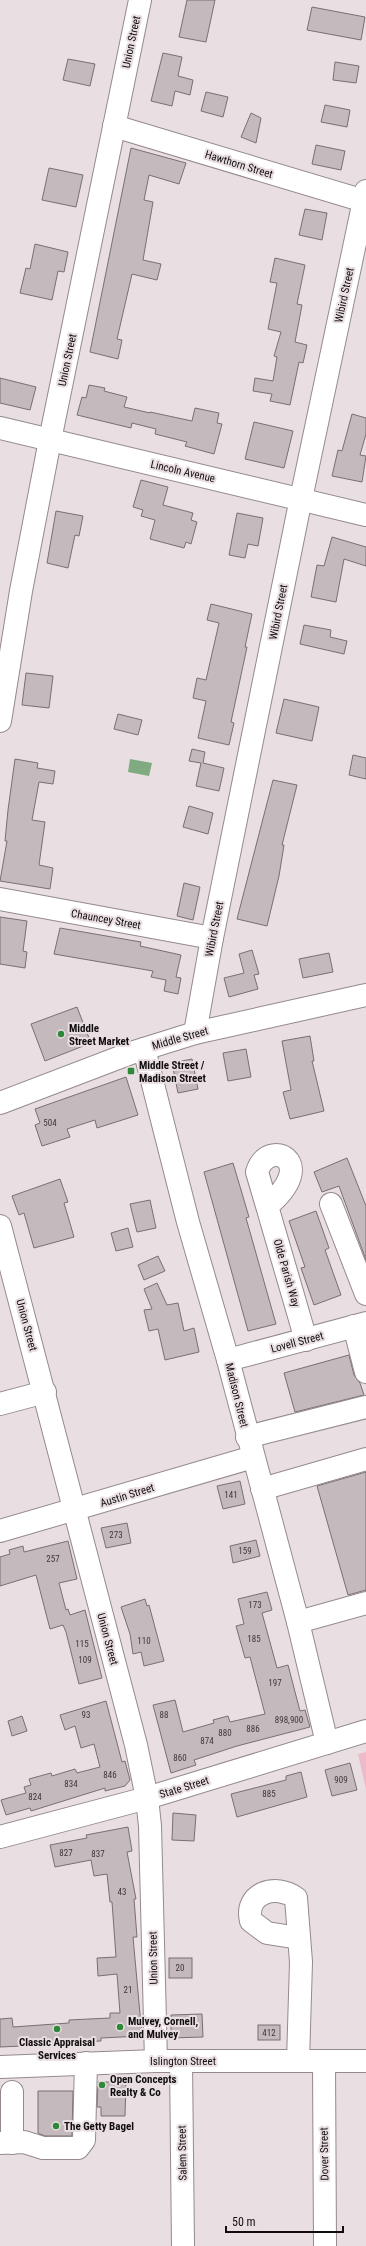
<svg xmlns="http://www.w3.org/2000/svg" width="366" height="2246" font-family="'Roboto Condensed',sans-serif">
	<style>
		.green { fill: #ecbac8 }
		.water { fill: #80ab81 }
		.building { fill: #c4b9bc; stroke: #797072 }
		.lines { fill: none; stroke-linecap: round; stroke-linejoin: round }
		.minor-casing { stroke: #948a8d; stroke-width: 24 }
		.major-casing { stroke: #948a8d; stroke-width: 24 }
		.minor { stroke: #fff; stroke-width: 22 }
		.major { stroke: #fff; stroke-width: 22 }
		.poi-dot { fill: #2e893a; stroke: #e9dee1; stroke-width: 1.5 }
		.labels { text-anchor: middle; stroke-width: 4; stroke-linejoin: round; paint-order: stroke }
		.number-label { font-size: 9px; fill: #3e383a }
		.street-label { font-size: 11px; fill: #110d0e; stroke: #e9dee1 }
		.poi-label { font-size: 11px; font-weight: bold; fill: #110d0e; stroke: #e9dee1; text-anchor: start }
	</style>
	<rect width="100%" height="100%" fill="#e9dee1"/>
	<polygon class="green" points="366,1752 366,1789 358,1754"/>
	<polygon class="water" points="130,759 152,763 149,776 128,772"/>
	<g class="building">
		<polygon points="187,0 215,0 206,42 179,37"/>
		<polygon points="312,7 365,17 361,40 307,30"/>
		<polygon points="163,53 182,57 178,76 193,80 190,95 175,91 172,106 151,101"/>
		<polygon points="68,59 95,64 90,86 63,80"/>
		<polygon points="335,62 359,66 356,83 333,80"/>
		<polygon points="206,92 228,97 223,117 201,111"/>
		<polygon points="325,105 350,110 347,127 321,122"/>
		<polygon points="251,113 261,118 256,143 241,137"/>
		<polygon points="316,145 345,151 341,170 312,164"/>
		<polygon points="131,148 186,163 179,184 149,175 144,200 153,202 143,260 161,264 157,280 132,274 117,339 122,340 118,359 90,352"/>
		<polygon points="49,168 83,175 76,207 42,200"/>
		<polygon points="305,209 327,213 322,240 299,235"/>
		<polygon points="35,244 68,252 64,272 58,271 52,300 20,293 26,268 30,269"/>
		<polygon points="275,258 305,265 297,304 302,305 295,342 307,345 303,363 299,362 290,405 270,401 272,394 253,391 255,378 273,381 277,357 274,356 281,332 268,329 277,283 270,282"/>
		<polygon points="0,378 36,387 30,410 0,403"/>
		<polygon points="89,385 105,388 104,391 127,397 124,407 150,413 150,412 192,421 195,408 219,413 217,423 222,424 214,454 185,446 187,442 155,434 156,429 132,423 131,428 77,415 82,397 86,398"/>
		<polygon points="352,414 366,418 366,434 360,455 366,456 362,482 332,476 338,450 342,451"/>
		<polygon points="254,422 293,431 284,468 245,459"/>
		<polygon points="141,480 168,487 163,505 193,513 191,520 197,522 191,544 186,542 184,548 150,539 155,520 141,516 143,510 133,507"/>
		<polygon points="56,511 83,516 79,536 75,535 68,568 47,563"/>
		<polygon points="237,513 263,518 258,546 248,544 245,558 229,555"/>
		<polygon points="332,537 366,547 366,566 344,559 336,602 311,597 317,565 324,566"/>
		<polygon points="211,604 252,614 245,647 247,647 231,722 234,723 229,745 198,738 206,701 193,698 197,678 206,680 219,623 207,620"/>
		<polygon points="304,625 331,630 330,637 347,641 344,654 300,644"/>
		<polygon points="26,673 53,676 49,708 22,705"/>
		<polygon points="284,699 319,707 312,741 276,733"/>
		<polygon points="118,714 142,720 138,735 114,729"/>
		<polygon points="192,749 205,752 203,763 224,768 219,791 196,786 201,763 189,761"/>
		<polygon points="353,755 366,758 366,779 349,775"/>
		<polygon points="15,759 38,763 37,768 55,771 53,784 39,782 32,820 45,822 39,865 53,868 50,889 0,881 7,841 5,841 8,810"/>
		<polygon points="273,780 297,785 282,845 284,845 279,876 267,926 237,919"/>
		<polygon points="189,806 213,813 208,834 183,827"/>
		<polygon points="184,883 200,887 193,920 177,916"/>
		<polygon points="0,917 27,921 23,951 27,952 25,968 0,964"/>
		<polygon points="60,928 141,942 140,946 181,955 176,977 181,978 178,994 164,991 166,980 151,977 153,971 54,954"/>
		<polygon points="252,950 259,974 254,975 258,989 229,997 224,978 244,973 239,954"/>
		<polygon points="329,953 333,972 303,978 299,959"/>
		<polygon points="77,1007 91,1043 45,1061 31,1024"/>
		<polygon points="310,1036 314,1061 312,1061 324,1111 290,1119 283,1092 291,1090 282,1041"/>
		<polygon points="246,1049 251,1077 228,1081 223,1053"/>
		<polygon points="192,1059 198,1089 178,1093 172,1063"/>
		<polygon points="126,1077 138,1115 97,1128 95,1120 67,1129 70,1137 42,1146 35,1125 40,1123 35,1109"/>
		<polygon points="347,1158 366,1206 366,1260 339,1186 322,1192 314,1172"/>
		<polygon points="233,1163 249,1217 246,1218 276,1324 248,1331 204,1172"/>
		<polygon points="60,1179 68,1202 64,1203 74,1237 34,1248 24,1213 19,1215 12,1196"/>
		<polygon points="150,1200 156,1228 137,1232 130,1204"/>
		<polygon points="316,1211 329,1248 325,1250 341,1295 314,1305 301,1268 305,1267 289,1221"/>
		<polygon points="128,1228 133,1247 116,1251 111,1233"/>
		<polygon points="158,1256 165,1271 144,1280 138,1265"/>
		<polygon points="157,1283 167,1305 178,1303 184,1331 194,1328 199,1352 165,1360 158,1329 149,1331 144,1310 152,1309 144,1289"/>
		<polygon points="349,1355 354,1375 360,1383 364,1395 295,1412 284,1373"/>
		<polygon points="366,1472 366,1590 348,1595 317,1486"/>
		<polygon points="240,1481 245,1504 223,1509 217,1486"/>
		<polygon points="127,1523 131,1543 106,1548 101,1528"/>
		<polygon points="256,1540 260,1556 233,1563 230,1546"/>
		<polygon points="68,1541 77,1579 59,1583 66,1610 68,1609 70,1615 85,1610 102,1678 79,1684 66,1632 63,1625 50,1629 36,1575 0,1586 0,1557 10,1554 9,1550 23,1546 24,1552"/>
		<polygon points="267,1592 272,1610 262,1613 277,1668 288,1665 300,1711 305,1710 310,1727 237,1746 194,1760 196,1765 171,1773 153,1705 175,1700 183,1732 214,1723 213,1720 228,1716 230,1722 265,1714 250,1657 245,1658 236,1626 244,1624 238,1599"/>
		<polygon points="145,1599 147,1606 149,1605 164,1661 144,1666 141,1652 133,1654 130,1634 121,1607"/>
		<polygon points="106,1701 122,1762 125,1761 130,1780 125,1786 105,1791 105,1788 31,1811 30,1808 6,1815 1,1800 26,1793 24,1787 31,1785 29,1779 51,1773 52,1776 75,1769 77,1773 100,1767 94,1744 81,1748 75,1726 65,1730 60,1715"/>
		<polygon points="22,1716 27,1731 12,1736 8,1721"/>
		<polygon points="350,1763 357,1790 332,1796 325,1770"/>
		<polygon points="301,1772 307,1797 237,1817 231,1794 286,1780 286,1776"/>
		<polygon points="173,1813 196,1815 194,1841 172,1840"/>
		<polygon points="128,1827 132,1851 127,1852 136,1899 134,1899 137,1937 133,1937 142,2036 101,2038 101,2041 66,2042 66,2044 0,2047 0,2019 12,2018 13,2027 69,2023 69,2020 110,2018 110,2013 120,2013 117,1974 98,1976 97,1958 116,1957 112,1902 110,1902 107,1874 94,1876 91,1860 55,1867 50,1845 87,1838 86,1835"/>
		<rect x="169" y="1958" width="23" height="20"/>
		<polygon points="202,2014 203,2037 171,2038 171,2015"/>
		<rect x="258" y="2025" width="22" height="15"/>
		<polygon points="98,2082 126,2082 125,2116 101,2116 101,2107 97,2107"/>
		<polygon points="38,2091 73,2091 72,2136 45,2136 38,2133"/>
	</g>
	<g class="lines">
		<g class="minor-casing">
			<g id="minor">
				<polyline points="114,126 364,201"/>
				<polyline points="0,428 366,515"/>
				<polyline points="0,721 21,591 50,440 140,0"/>
				<polyline points="0,899 212,938"/>
				<polyline points="195,1033 212,938 298,513 366,191"/>
				<polyline points="144,1049 188,1222 228,1360 298,1622 327,1743"/>
				<polyline points="331,1204 366,1294"/>
				<path d="M267 1206 257 1172C268 1136 321 1162 267 1206L306 1340"/>
				<polyline points="0,1226 136,1745 147,1798 150,1826 156,2061"/>
				<polyline points="354,1326 366,1372"/>
				<polyline points="228,1360 366,1323"/>
				<polyline points="0,1404 45,1392"/>
				<polyline points="247,1437 366,1407"/>
				<polyline points="262,1489 366,1459"/>
				<polyline points="0,1531 253,1457"/>
				<polyline points="298,1622 366,1603"/>
				<polyline points="0,1837 147,1798 366,1731"/>
				<polyline points="181,2061 183,2246"/>
				<path d="M298 2061 301 1962 296 1898C276 1883 244 1893 251 1921L267 1933 299 1938"/>
				<polyline points="324,2061 325,2246"/>
				<polyline points="0,2067 156,2061 366,2061"/>
				<polyline points="0,2143 24,2142 43,2148 78,2148 84,2140 86,2063"/>
				<polyline points="12,2143 12,2092"/>
			</g>
		</g>
		<g class="major-casing">
			<polyline id="major" points="0,1103 131,1053 195,1033 366,995"/>
		</g>
		<use href="#minor" class="minor"/>
		<use href="#major" class="major"/>
	</g>
	<g class="poi-dot">
		<circle cx="61" cy="1034" r="4"/>
		<rect x="127" y="1067" width="8" height="8" rx="2"/>
		<circle cx="120" cy="2027" r="4"/>
		<circle cx="57" cy="2029" r="4"/>
		<circle cx="102" cy="2085" r="4"/>
		<circle cx="56" cy="2126" r="4"/>
	</g>
	<g class="labels">
		<g class="number-label">
			<text x="50" y="1126">504</text>
			<text x="231" y="1498">141</text>
			<text x="116" y="1538">273</text>
			<text x="245" y="1554">159</text>
			<text x="53" y="1562">257</text>
			<text x="255" y="1608">173</text>
			<text x="254" y="1642">185</text>
			<text x="144" y="1644">110</text>
			<text x="82" y="1647">115</text>
			<text x="85" y="1663">109</text>
			<text x="275" y="1686">197</text>
			<text x="86" y="1718">93</text>
			<text x="164" y="1718">88</text>
			<text x="289" y="1723">898,900</text>
			<text x="253" y="1732">886</text>
			<text x="225" y="1736">880</text>
			<text x="207" y="1744">874</text>
			<text x="180" y="1761">860</text>
			<text x="110" y="1778">846</text>
			<text x="341" y="1783">909</text>
			<text x="71" y="1787">834</text>
			<text x="269" y="1797">885</text>
			<text x="35" y="1800">824</text>
			<text x="66" y="1856">827</text>
			<text x="98" y="1857">837</text>
			<text x="122" y="1895">43</text>
			<text x="180" y="1971">20</text>
			<text x="128" y="1993">21</text>
			<text x="269" y="2036">412</text>
		</g>
		<g class="street-label">
			<text transform="translate(131 42) rotate(-78)" y="4">Union Street</text>
			<text transform="translate(239 164) rotate(17)" y="4">Hawthorn Street</text>
			<text transform="translate(344 295) rotate(-78)" y="4">Wibird Street</text>
			<text transform="translate(67 360) rotate(-78)" y="4">Union Street</text>
			<text transform="translate(183 471) rotate(13)" y="4">Lincoln Avenue</text>
			<text transform="translate(278 612) rotate(-79)" y="4">Wibird Street</text>
			<text transform="translate(106 919) rotate(10)" y="4">Chauncey Street</text>
			<text transform="translate(214 929) rotate(-79)" y="4">Wibird Street</text>
			<text transform="translate(180 1038) rotate(-16)" y="4">Middle Street</text>
			<text transform="translate(287 1273) rotate(74)" y="4">Olde Parish Way</text>
			<text transform="translate(27 1325) rotate(75)" y="4">Union Street</text>
			<text transform="translate(297 1342) rotate(-15)" y="4">Lovell Street</text>
			<text transform="translate(237 1395) rotate(76)" y="4">Madison Street</text>
			<text transform="translate(127 1495) rotate(-17)" y="4">Austin Street</text>
			<text transform="translate(108 1639) rotate(75)" y="4">Union Street</text>
			<text transform="translate(184 1787) rotate(-17)" y="4">State Street</text>
			<text transform="translate(153 1958) rotate(-91)" y="4">Union Street</text>
			<text x="183" y="2065">Islington Street</text>
			<text transform="translate(182 2153) rotate(-91)" y="4">Salem Street</text>
			<text transform="translate(324 2154) rotate(-91)" y="4">Dover Street</text>
		</g>
		<g class="poi-label">
			<text x="69" y="1032">Middle<tspan x="69" dy="13">Street Market</tspan></text>
			<text x="139" y="1069">Middle Street /<tspan x="139" dy="13">Madison Street</tspan></text>
			<text x="128" y="2025">Mulvey, Cornell,<tspan x="128" dy="13">and Mulvey</tspan></text>
			<text x="57" y="2046" text-anchor="middle">Classic Appraisal<tspan x="57" dy="13">Services</tspan></text>
			<text x="110" y="2083">Open Concepts<tspan x="110" dy="13">Realty &amp; Co</tspan></text>
			<text x="64" y="2130">The Getty Bagel</text>
		</g>
	</g>
	<path d="M226 2226v6h117v-6" fill="none" stroke="#110d0e" stroke-width="2"/>
	<text x="232" y="2226" font-size="12" fill="#110d0e" stroke="#e9dee1" stroke-width="3" paint-order="stroke">50 m</text>
</svg>
